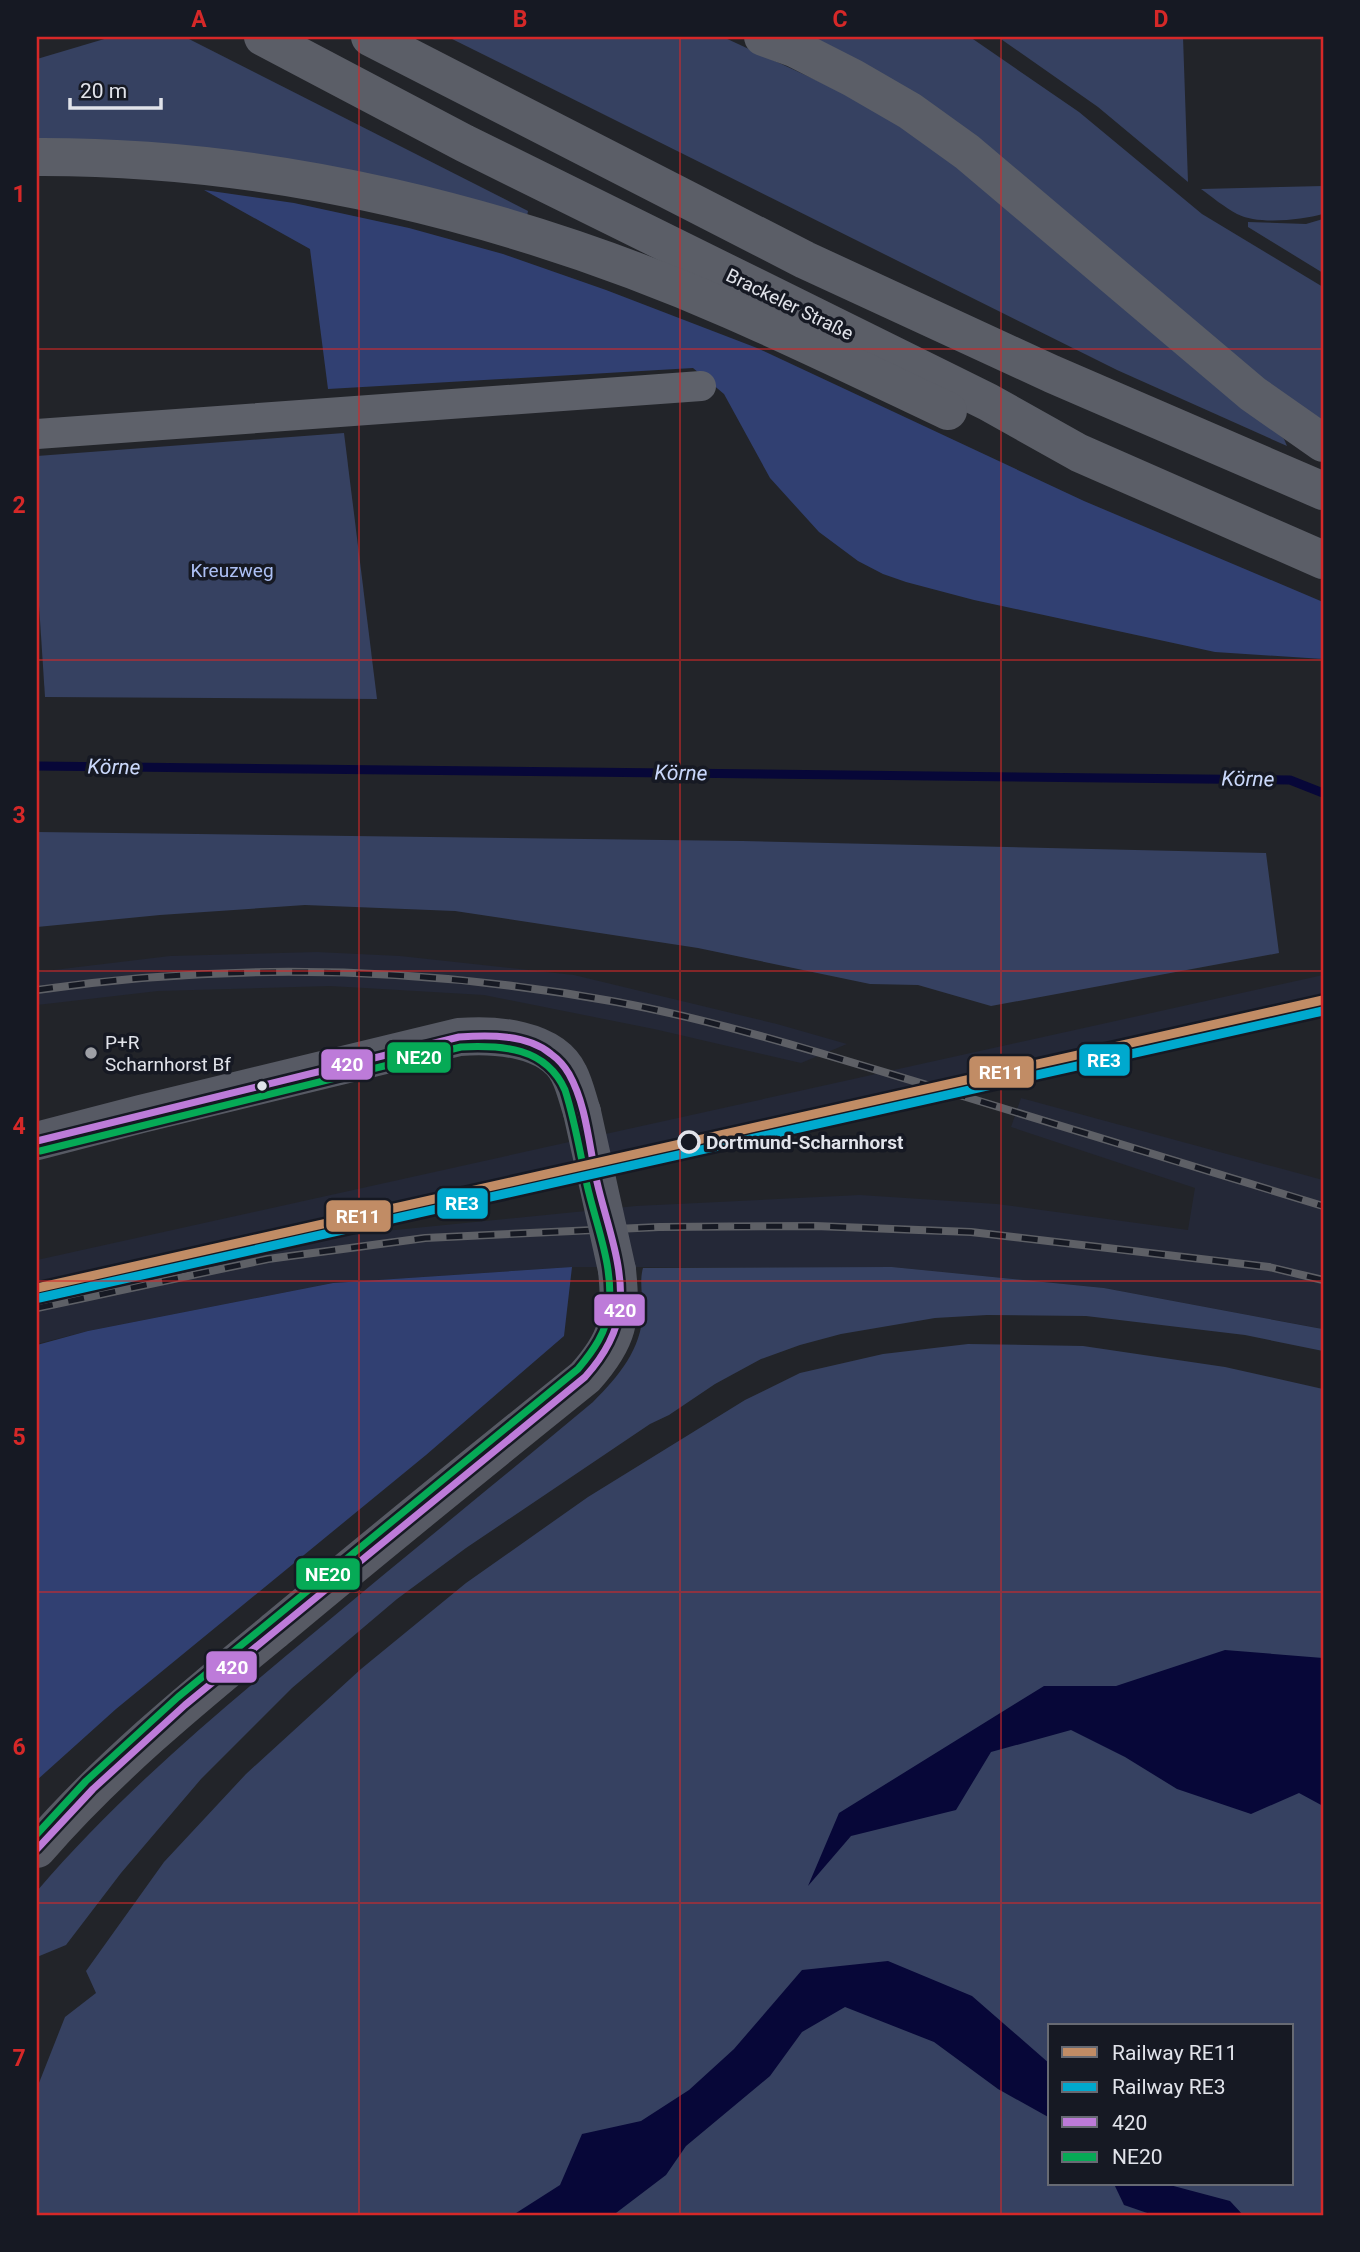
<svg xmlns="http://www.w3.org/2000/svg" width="1360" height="2252" font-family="Roboto,sans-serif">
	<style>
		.built { fill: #242837 }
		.green { fill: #364161; fill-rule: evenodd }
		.forest { fill: #314072 }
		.water { fill: #070738 }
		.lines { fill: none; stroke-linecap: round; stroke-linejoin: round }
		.stream { stroke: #070738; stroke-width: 9 }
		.street { stroke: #5e616a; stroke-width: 30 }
		.secondary { stroke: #575a64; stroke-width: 38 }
		.highway { stroke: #5b5e67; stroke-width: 38 }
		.rail-casing { stroke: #5e6066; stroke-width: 8 }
		.rail { stroke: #161923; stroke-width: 5; stroke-dasharray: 16; stroke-linecap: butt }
		.secondary-bridge { stroke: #575a64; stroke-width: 38 }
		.bus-1-casing { stroke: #161923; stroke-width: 12 }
		.bus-2-casing { stroke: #161923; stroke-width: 12 }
		.bus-1 { stroke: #bd7bd9; stroke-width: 7 }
		.bus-2 { stroke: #06aa56; stroke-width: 7 }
		.rail-1-casing { stroke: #161923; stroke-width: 14 }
		.rail-2-casing { stroke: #161923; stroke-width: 14 }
		.rail-1 { stroke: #c18c65; stroke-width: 9 }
		.rail-2 { stroke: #00a9ce; stroke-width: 9 }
		.grid { fill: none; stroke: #d62828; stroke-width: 2; stroke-opacity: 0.55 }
		.poi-dot { fill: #9ea0a6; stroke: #161923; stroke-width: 2.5 }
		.bus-dot { fill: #e1e3ea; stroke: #161923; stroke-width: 2.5 }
		.stop-dot { fill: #161923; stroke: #e1e3ea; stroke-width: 3.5 }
		.labels { text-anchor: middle; stroke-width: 7; stroke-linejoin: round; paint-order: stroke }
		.street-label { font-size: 19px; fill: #e1e3ea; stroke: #161923 }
		.park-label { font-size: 19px; fill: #adc0f4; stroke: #161923 }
		.poi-label { font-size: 19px; fill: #e1e3ea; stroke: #161923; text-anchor: start }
		.stop-label { font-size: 19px; font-weight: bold; fill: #e1e3ea; stroke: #161923; text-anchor: start }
		.water-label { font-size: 21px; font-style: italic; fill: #cad8fb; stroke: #161923 }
		.line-badge { stroke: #161923; stroke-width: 2.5 }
		.badge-label { font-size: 19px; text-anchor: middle; font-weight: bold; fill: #fff }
		.neatline { fill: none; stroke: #d62828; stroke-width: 2.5 }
		.grid-label { font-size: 23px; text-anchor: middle; font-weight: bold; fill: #d62828 }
	</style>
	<rect width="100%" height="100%" fill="#222429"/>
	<g class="built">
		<polygon points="317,952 400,956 574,975 777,1024 847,1044 801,1063 654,1029 484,995 330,986 158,991 37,1005 37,972 170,956"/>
		<polygon points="1323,975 1323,1009 305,1239 636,1206 860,1195 997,1204 1188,1230 1195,1188 1011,1127 1021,1098 1323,1180 1323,1329 1104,1288 892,1267 572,1267 333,1283 88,1331 37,1344 37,1260"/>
	</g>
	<g class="green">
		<polygon points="111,37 185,37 528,211 527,216 37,141 37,59"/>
		<polygon points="448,37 723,37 857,99 943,153 1284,439 1287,446 1117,370"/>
		<polygon points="810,37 970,37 1079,112 1202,214 1323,287 1323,426"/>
		<polygon points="998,37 1183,37 1188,182 1098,107"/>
		<path d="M1323 186V214C1301 220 1258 225 1237 214 1224 207 1212 197 1201 189Z"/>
		<polygon points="1323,219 1323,273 1248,227 1248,222 1306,224"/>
		<polygon points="344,433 377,699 45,697 37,574 37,456"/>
		<polygon points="37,832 742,841 1266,853 1279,953 991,1006 918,985 870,984 698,948 455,911 305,905 160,915 37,927"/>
		<path d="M892 1267 1104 1288 1317 1328 1323 1329V1351L1245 1335 1086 1316 987 1315 935 1318 841 1334 800 1345 761 1359 715 1384 669 1415 650 1424 466 1548 397 1599 292 1688 201 1779 121 1873 66 1945 37 1957V1891C121 1793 217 1713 316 1631 408 1554 501 1479 593 1402 619 1376 641 1350 643 1312 643 1297 639 1282 643 1268Z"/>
		<path d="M968 1344 1083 1346 1225 1367 1323 1389V2215H37V2088L65 2017 96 1993 86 1971 164 1862 246 1774 361 1669 466 1583 588 1497 745 1400 800 1373 883 1354ZM1050 2026H1292V2184H1050Z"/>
	</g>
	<g class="forest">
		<polygon points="204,190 294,203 409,228 503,254 606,290 757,348 1084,501 1323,602 1323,659 1215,652 974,600 906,582 883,574 858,561 819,532 770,478 724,394 693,368 328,389 310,249"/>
		<polygon points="572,1267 564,1336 426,1455 116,1709 37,1780 37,1345 88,1331 333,1283"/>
	</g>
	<g class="water">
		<polygon points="1225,1650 1323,1658 1323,1806 1299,1793 1251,1814 1177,1789 1125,1757 1071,1730 991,1752 956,1810 851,1836 808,1886 839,1813 1044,1686 1116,1686"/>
		<polygon points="888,1961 972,1996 1050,2064 1050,2118 998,2089 934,2042 845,2007 802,2032 770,2076 686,2146 666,2175 616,2213 608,2215 513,2215 560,2185 582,2134 641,2121 689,2090 734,2049 802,1970"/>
		<polygon points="1114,2184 1166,2184 1230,2201 1243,2215 1153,2215 1124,2205"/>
	</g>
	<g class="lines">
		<polyline class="stream" points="37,766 1290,780 1323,793"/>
		<polyline class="street" points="37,434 701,386"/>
		<g class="secondary">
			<path d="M37 1141 141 1114 459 1037C494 1034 552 1038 569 1074 575 1086 578 1100 582 1112"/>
			<path d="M37 1849C109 1766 195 1696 280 1626 381 1542 483 1459 585 1377 619 1339 622 1319 617 1270"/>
		</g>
		<g class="highway">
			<polyline points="263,37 464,143 988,402 1079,453 1323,560"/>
			<polyline points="370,37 805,260 1052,374 1323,491"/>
			<polyline points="763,37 796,49 853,78 910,111 967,152 1253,394 1323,443"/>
			<path d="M37 157C274 156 514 215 731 310 804 342 876 377 948 411"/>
		</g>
		<g class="rail-casing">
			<g id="rail">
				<path d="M37 990C230 962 425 967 617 1002 723 1022 827 1055 930 1086 1061 1126 1192 1166 1323 1206"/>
				<polyline points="37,1308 268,1259 425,1238 659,1227 815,1226 971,1232 1269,1267 1323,1280"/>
			</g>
		</g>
		<use href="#rail" class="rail"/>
		<polyline class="secondary-bridge" points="582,1112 617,1270"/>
		<g class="bus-1-casing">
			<path id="bus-1" d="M37 1141 459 1037C489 1035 527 1034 551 1054 558 1059 565 1067 569 1074 587 1106 589 1147 597 1182 606 1222 624 1265 620 1307 617 1334 603 1357 585 1377L185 1705 93 1789 37 1849"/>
		</g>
		<g class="bus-2-casing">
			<path id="bus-2" d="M37 1834 86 1781 178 1697 578 1369C593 1351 607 1332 609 1308 614 1267 596 1225 587 1185 580 1153 575 1121 565 1090 546 1047 502 1045 461 1047L40 1151"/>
		</g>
		<use href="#bus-1" class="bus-1"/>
		<use href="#bus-2" class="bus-2"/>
		<g class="rail-1-casing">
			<polyline id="rail-1" points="37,1288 1323,1000"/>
		</g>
		<g class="rail-2-casing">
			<polyline id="rail-2" points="39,1298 1323,1011"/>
		</g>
		<use href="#rail-1" class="rail-1"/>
		<use href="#rail-2" class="rail-2"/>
	</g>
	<path class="grid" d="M359 37V2215M680 37V2215M1001 37V2215M37 349H1323M37 660H1323M37 971H1323M37 1281H1323M37 1592H1323M37 1903H1323"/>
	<circle class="poi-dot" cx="91" cy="1053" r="7"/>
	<circle class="bus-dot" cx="262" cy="1086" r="6"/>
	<circle class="stop-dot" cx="689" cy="1142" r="10"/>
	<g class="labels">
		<g class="street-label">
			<text transform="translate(790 304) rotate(26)" y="7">Brackeler Straße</text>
		</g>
		<g class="park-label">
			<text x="232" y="577">Kreuzweg</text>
		</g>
		<g class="poi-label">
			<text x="105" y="1049">P+R<tspan x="105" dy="22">Scharnhorst Bf</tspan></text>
		</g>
		<g class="stop-label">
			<text x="706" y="1149">Dortmund-Scharnhorst</text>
		</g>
		<g class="water-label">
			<text transform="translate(114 767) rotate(1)" y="7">Körne</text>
			<text transform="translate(681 773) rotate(1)" y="7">Körne</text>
			<text transform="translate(1248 779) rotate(1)" y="7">Körne</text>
		</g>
	</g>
	<g class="line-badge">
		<rect x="386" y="1041" width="66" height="33" rx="7" fill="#06aa56"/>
		<rect x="1078" y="1043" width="53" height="34" rx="7" fill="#00a9ce"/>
		<rect x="320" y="1048" width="54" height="33" rx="7" fill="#bd7bd9"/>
		<rect x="968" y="1055" width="67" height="34" rx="7" fill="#c18c65"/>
		<rect x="436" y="1187" width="53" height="33" rx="7" fill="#00a9ce"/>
		<rect x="325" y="1199" width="67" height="34" rx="7" fill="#c18c65"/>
		<rect x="593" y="1293" width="53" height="34" rx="7" fill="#bd7bd9"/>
		<rect x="295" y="1557" width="66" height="34" rx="7" fill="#06aa56"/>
		<rect x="205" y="1650" width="53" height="34" rx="7" fill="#bd7bd9"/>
	</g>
	<g class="badge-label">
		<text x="419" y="1064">NE20</text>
		<text x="1104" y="1067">RE3</text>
		<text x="347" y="1071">420</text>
		<text x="1001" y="1079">RE11</text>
		<text x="462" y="1210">RE3</text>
		<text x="358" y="1223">RE11</text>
		<text x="620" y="1317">420</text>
		<text x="328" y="1581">NE20</text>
		<text x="232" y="1674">420</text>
	</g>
	<rect width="1360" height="2252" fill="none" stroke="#161923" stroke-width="77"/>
	<rect x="1048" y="2024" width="245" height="161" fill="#161923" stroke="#676a73" stroke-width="2"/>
	<rect x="1062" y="2047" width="35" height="10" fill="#c18c65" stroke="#676a73" stroke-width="2"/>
	<text x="1112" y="2060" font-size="21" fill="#e1e3ea">Railway RE11</text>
	<rect x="1062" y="2082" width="35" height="10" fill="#00a9ce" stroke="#676a73" stroke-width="2"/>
	<text x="1112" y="2094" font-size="21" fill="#e1e3ea">Railway RE3</text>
	<rect x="1062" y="2117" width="35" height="10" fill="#bd7bd9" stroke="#676a73" stroke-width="2"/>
	<text x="1112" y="2130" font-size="21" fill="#e1e3ea">420</text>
	<rect x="1062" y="2152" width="35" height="10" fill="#06aa56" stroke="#676a73" stroke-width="2"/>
	<text x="1112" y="2164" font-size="21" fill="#e1e3ea">NE20</text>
	<path d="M70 98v10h91v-10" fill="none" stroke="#e1e3ea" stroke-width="3.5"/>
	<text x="80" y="98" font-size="21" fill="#e1e3ea" stroke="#161923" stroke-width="5" paint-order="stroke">20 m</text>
	<rect x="38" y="38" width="1284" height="2176" class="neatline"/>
	<g class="grid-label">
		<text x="199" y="27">A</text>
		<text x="520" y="27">B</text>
		<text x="840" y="27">C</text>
		<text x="1161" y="27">D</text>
		<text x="19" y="202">1</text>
		<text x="19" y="513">2</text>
		<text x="19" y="823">3</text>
		<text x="19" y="1134">4</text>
		<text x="19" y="1445">5</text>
		<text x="19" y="1755">6</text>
		<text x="19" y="2066">7</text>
	</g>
</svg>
